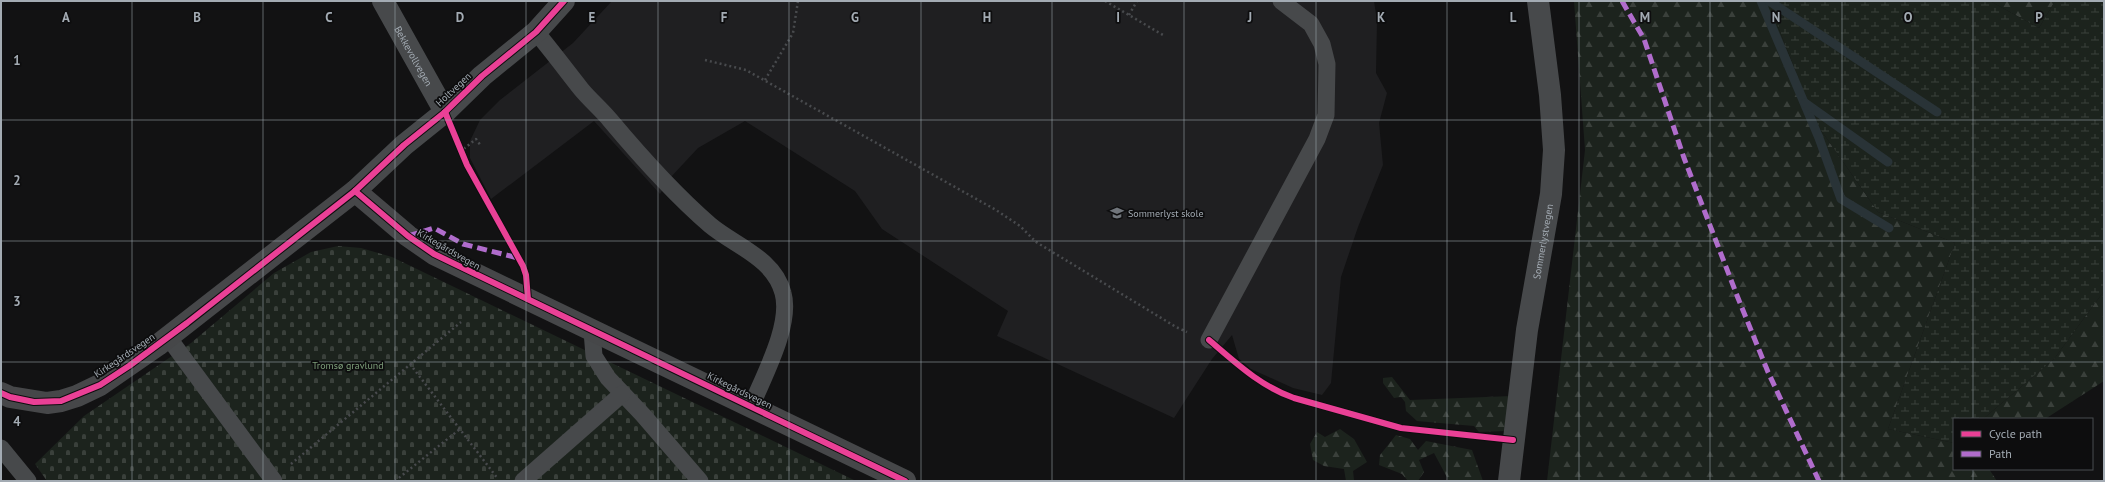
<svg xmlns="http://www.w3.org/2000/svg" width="2105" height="482" font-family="'PT Sans',sans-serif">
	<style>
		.built { fill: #1f1f21 }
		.forest { fill: url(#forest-firs) }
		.wetland { fill: url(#wetland-marsh) }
		.cemetery { fill: url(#cemetery-stones) }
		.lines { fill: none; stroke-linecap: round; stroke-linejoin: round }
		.stream { stroke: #293337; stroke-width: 9 }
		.path { stroke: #484a4d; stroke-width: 2.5; stroke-dasharray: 2 3; stroke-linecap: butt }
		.lane { stroke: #47494b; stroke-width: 17 }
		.street { stroke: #47494b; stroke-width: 22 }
		.secondary { stroke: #464749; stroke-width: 22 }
		.quiet { stroke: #b06ccc; stroke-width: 5; stroke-dasharray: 10 5; stroke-linecap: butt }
		.cycleway-casing { stroke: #0d0d0e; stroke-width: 8 }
		.cycleway { stroke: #ea4096; stroke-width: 6 }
		.grid { fill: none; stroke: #a3abb3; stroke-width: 1; stroke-opacity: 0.55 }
		.labels { text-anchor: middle; stroke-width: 3.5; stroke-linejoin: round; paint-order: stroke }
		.street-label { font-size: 10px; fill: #a3abb3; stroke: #0d0d0e }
		.poi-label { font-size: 10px; fill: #a3abb3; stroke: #0d0d0e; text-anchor: start }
		.park-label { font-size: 10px; fill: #7e9e7a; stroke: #0d0d0e }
		.grid-label { font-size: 13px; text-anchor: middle; font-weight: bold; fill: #a3abb3; stroke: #0d0d0e; stroke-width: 3.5; stroke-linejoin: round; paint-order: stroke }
	</style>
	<defs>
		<pattern id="forest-firs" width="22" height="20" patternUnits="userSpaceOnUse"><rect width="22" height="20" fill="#1c231d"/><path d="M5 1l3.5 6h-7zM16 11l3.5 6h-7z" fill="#3a403b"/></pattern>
		<pattern id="wetland-marsh" width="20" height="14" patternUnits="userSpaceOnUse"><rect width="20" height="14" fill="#1c231d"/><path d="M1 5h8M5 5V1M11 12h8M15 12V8" fill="none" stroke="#3a403b"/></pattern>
		<pattern id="cemetery-stones" width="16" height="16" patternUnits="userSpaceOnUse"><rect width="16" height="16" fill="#1c231d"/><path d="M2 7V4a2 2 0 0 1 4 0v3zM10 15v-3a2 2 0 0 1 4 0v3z" fill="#3a403b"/></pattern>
	</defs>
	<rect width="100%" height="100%" fill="#121213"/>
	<polygon class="built" points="612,1 1374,1 1377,21 1376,73 1387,93 1379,123 1383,165 1358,227 1341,277 1331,383 1322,395 1293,388 1251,369 1239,359 1232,335 1212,359 1174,418 997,336 1008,311 882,229 855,191 745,121 698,148 670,178 660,194 594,121 491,199 470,158 470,141 480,120 500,100 573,43"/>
	<g class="forest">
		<polygon points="1574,1 1768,1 1816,123 1878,212 1955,243 1888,429 1954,443 1954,469 1989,469 1997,481 1547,481 1585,150"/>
		<polygon points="1990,1 2055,1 2039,28"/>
		<polygon points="2104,291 2104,381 2045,419 1983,419 2054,359"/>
		<polygon points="1392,377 1410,400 1512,396 1506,431 1479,432 1474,426 1417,421 1406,411 1405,402 1401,397 1394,398 1383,383 1383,378"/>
		<polygon points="1340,429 1354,439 1367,462 1353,471 1354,480 1346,481 1344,469 1324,466 1313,460 1310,444 1317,432 1325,437"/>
		<polygon points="1396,435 1410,439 1418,450 1426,441 1472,450 1483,481 1449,481 1434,453 1419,460 1424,472 1418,481 1408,481 1402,474 1379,465 1380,455"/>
	</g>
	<polygon class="wetland" points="1768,1 1990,1 2039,28 2055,1 2104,1 2104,291 2054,359 1983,419 1954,419 1954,443 1888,429 1955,243 1878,212 1816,123"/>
	<polygon class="cemetery" points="338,246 361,248 392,257 856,481 47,481 35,464 84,416 191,343 274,273 311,252"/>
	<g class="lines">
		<g class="stream">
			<polyline points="1761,1 1819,138 1841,199 1889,228"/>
			<polyline points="1769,1 1937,112"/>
			<polyline points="1805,103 1888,162"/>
		</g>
		<g class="path">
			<polyline points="1105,1 1163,35"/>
			<polyline points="1129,15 1137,1"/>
			<polyline points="705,60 746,70 996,210 1020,226 1036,242 1176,327 1187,332"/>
			<polyline points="765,80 793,33 798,1"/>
			<polyline points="460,152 476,139 481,146"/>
			<polyline points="410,364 498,479"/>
			<polyline points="291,464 461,322"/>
			<polyline points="395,481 460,429"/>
		</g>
		<g class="lane">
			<path d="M536 32C552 51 566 70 581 89 590 100 601 109 610 120 641 157 673 193 710 225 735 246 774 258 783 293 792 325 763 377 751 407"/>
			<polyline points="592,331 594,356 608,378 643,415 700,481"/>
			<polyline points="168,337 274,481"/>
			<polyline points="1209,340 1317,139 1326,115 1327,64 1322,44 1311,24 1281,1"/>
			<polyline points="1,448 28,481"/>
			<polyline points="523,481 622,394"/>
		</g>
		<g class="street">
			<path id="s1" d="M383 1 445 112"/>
			<polyline points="355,191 404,145 445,112 482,76 536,32 564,1"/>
			<path id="s2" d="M1509 481 1527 330 1551 194 1554 150 1550 95 1538 1"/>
		</g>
		<polyline class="secondary" points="1,393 10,397 47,403 61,401 77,396 100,385 158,345 355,191 408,236 434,254 905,481"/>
		<g class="quiet">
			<polyline points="1622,1 1644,39 1684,158 1738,298 1768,372 1819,481"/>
			<polyline points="408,236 434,228 463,244 518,258"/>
		</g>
		<g class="cycleway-casing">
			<g id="cycleway">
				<polyline points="445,112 467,165 523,266 526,275 528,299"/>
				<polyline points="355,191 408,236 434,254 905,481"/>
				<path d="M1209 340C1236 363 1260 386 1294 398L1401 428 1513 440"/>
				<polyline points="1,393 10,397 34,402 61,401 100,385 129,366 187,323 355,191 404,145 445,112 482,76 536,32 564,1"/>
			</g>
		</g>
		<use href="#cycleway" class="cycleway"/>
	</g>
	<path class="grid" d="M132 1V481M263 1V481M395 1V481M526 1V481M658 1V481M789 1V481M921 1V481M1052 1V481M1184 1V481M1316 1V481M1447 1V481M1579 1V481M1710 1V481M1842 1V481M1973 1V419M1 120H2104M1 241H2104M1 362H2104M1973 469V481"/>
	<defs>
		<g id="school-bare" transform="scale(1.08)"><path d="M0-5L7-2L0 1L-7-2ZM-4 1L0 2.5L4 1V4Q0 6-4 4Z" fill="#70757b" stroke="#0d0d0e" stroke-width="2.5" paint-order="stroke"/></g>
	</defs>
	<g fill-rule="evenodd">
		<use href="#school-bare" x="1117" y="213"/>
	</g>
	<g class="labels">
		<g class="street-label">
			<text dy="4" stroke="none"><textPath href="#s1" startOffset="63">Bekkevollvegen</textPath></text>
			<text transform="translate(453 89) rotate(-43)" y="4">Holtvegen</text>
			<text dy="4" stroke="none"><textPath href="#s2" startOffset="242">Sommerlystvegen</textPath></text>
			<text transform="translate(449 249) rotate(30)" y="4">Kirkegårdsvegen</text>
			<text transform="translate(124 355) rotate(-34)" y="4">Kirkegårdsvegen</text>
			<text transform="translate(740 390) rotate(26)" y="4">Kirkegårdsvegen</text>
		</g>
		<g class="poi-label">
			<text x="1128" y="217">Sommerlyst skole</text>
		</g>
		<g class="park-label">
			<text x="348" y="369">Tromsø gravlund</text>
		</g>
	</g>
	<g class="grid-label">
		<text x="66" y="22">A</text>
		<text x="197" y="22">B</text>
		<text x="329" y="22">C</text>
		<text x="460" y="22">D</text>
		<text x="592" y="22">E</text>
		<text x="724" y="22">F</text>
		<text x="855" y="22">G</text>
		<text x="987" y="22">H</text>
		<text x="1118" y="22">I</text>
		<text x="1250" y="22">J</text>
		<text x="1381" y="22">K</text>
		<text x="1513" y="22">L</text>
		<text x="1645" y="22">M</text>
		<text x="1776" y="22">N</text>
		<text x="1908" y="22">O</text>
		<text x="2039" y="22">P</text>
		<text x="17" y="65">1</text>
		<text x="17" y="185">2</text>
		<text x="17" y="306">3</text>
		<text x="17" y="426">4</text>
	</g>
	<rect width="2105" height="482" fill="none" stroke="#a3abb3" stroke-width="4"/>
	<rect x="1953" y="418" width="140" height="52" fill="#0d0d0e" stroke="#494c50"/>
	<rect x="1961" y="431" width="20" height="6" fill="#ea4096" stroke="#494c50"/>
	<text x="1989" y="438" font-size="12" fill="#a3abb3">Cycle path</text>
	<rect x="1961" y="451" width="20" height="6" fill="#b06ccc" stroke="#494c50"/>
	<text x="1989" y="458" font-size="12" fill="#a3abb3">Path</text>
</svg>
